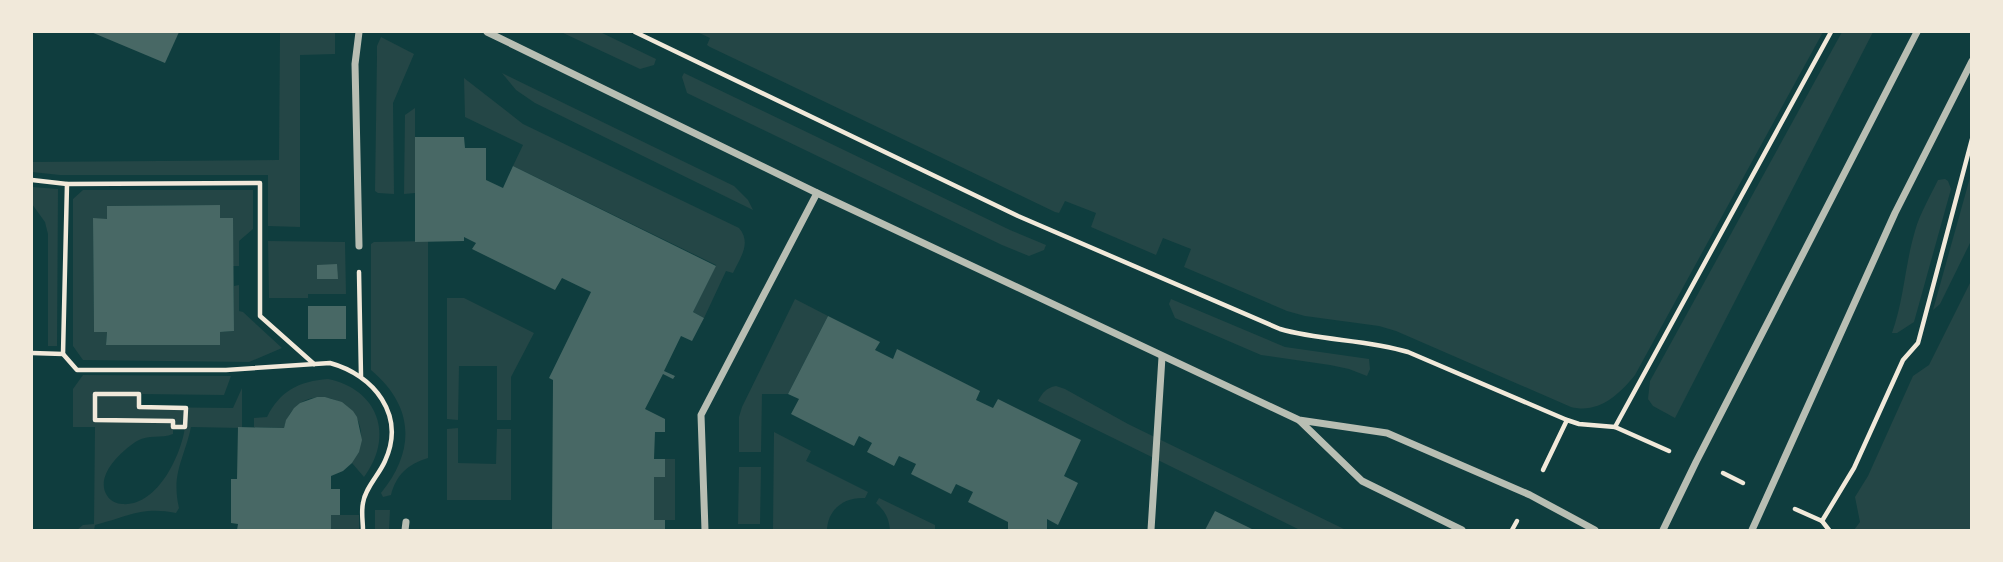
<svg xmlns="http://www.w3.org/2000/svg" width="2003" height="562" font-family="'Roboto Serif',serif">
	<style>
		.green { fill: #244646; fill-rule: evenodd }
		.building { fill: #486865 }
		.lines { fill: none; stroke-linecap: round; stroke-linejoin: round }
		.path { stroke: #f1e9da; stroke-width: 4.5 }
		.minor { stroke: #b8beb3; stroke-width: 7 }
	</style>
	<rect width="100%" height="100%" fill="#0f3d3e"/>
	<g class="green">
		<polygon points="280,32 335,32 335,54 300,55 300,227 268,226 268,175 60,175 32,172 32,162 279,160"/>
		<polygon points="561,32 600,32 656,59 654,65 640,69"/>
		<path d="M697 32H1823L1635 375C1619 395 1598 414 1571 407L1396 331 1379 326 1305 316 1287 311 1184 267 1191 249 1163 238 1156 255 1091 227 1096 213 1065 201 1059 213 1055 212 710 47 707 45 710 38Z"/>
		<polygon points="1842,32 1873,32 1675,418 1653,406 1648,399 1650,381"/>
		<polygon points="381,37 414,54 393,103 394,194 378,193 375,191 377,56 377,46"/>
		<polygon points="502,73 734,186 748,200 753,210 535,103 516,90"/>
		<polygon points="684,73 1010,230 1046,245 1044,250 1029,256 1002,245 687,93 682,77"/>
		<path d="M464 78 523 124 739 228C752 243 740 258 733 273L726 271 704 318 693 312 716 265 513 166 523 145 465 117Z"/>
		<polygon points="415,108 415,193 404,194 405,115"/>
		<polygon points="1971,174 1971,241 1940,304 1933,310"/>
		<path d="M1945 179 1948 181 1951 189 1914 322 1897 333H1892C1904 300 1905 264 1915 231 1920 213 1930 197 1938 180Z"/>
		<polygon points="32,187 58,189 57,346 48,346 48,234 45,222 32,204"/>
		<polygon points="83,190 253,190 253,229 239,241 239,266 233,266 233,219 220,218 220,205 107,206 107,219 93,219 94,331 107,332 106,344 220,345 220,332 234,331 234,286 239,285 239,311 243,312 282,348 249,362 83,360 73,346 73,199"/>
		<polygon points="268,241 345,242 346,294 308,294 308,298 269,298"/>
		<path d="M428 241V458C408 464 396 475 391 495L383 497 381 493C416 450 414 406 371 370V244L374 242Z"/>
		<polygon points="1971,281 1971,530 1854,530 1860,522 1855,497 1868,476 1913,376 1929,365"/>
		<polygon points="447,298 464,298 534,333 511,377 511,420 497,420 497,366 459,366 458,420 447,419"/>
		<polygon points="795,299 828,316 788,394 762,394 761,452 739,452 739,417 742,407"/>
		<polygon points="1171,299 1285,347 1369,359 1370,369 1367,376 1349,369 1330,365 1261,355 1175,318 1169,304"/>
		<path d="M83 375 231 376 224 395 140 394V407L233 408 242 388V428L191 427C184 460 171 473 179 508L176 513C142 506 127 517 95 525L94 530H77L83 525 94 524 95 427H73V389ZM173 427H185C181 456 157 507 122 504 117 504 111 501 108 497 93 477 121 451 137 441 148 434 161 439 173 434Z"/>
		<path d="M328 379C378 389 395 436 364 477L352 463C390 406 300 367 284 428L254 427V418L267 417C280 391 299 381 328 379Z"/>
		<path d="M1056 386 1065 389 1128 424 1346 530H1300L1038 401C1043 392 1046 388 1056 386Z"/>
		<polygon points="458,428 458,463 496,464 497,429 511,429 511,500 447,500 447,429"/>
		<path d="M774 432 811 451 806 461 868 492 865 498C844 497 828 509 827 530H773Z"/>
		<polygon points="665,459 675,459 675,520 654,520 654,477 665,477"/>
		<polygon points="739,467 761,467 760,524 738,524"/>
		<path d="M879 498 935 525V530H890C889 518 885 511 876 503Z"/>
		<polygon points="375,510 390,510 389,530 375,530"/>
		<rect x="331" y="515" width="28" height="15"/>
	</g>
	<g class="building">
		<polygon points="91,32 179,32 165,63"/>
		<polygon points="415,137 464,137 465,148 486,148 486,180 503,188 513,166 716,266 693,312 704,318 692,341 681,336 664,371 675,376 673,379 663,374 645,409 665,419 665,432 655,432 654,459 665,459 665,477 654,477 654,520 665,520 665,530 552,530 553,380 549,378 591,292 562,278 555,290 472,249 476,243 464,237 464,241 415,242"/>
		<polygon points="220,205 220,218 233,218 234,331 220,332 220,345 106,345 107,332 94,332 93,218 107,219 107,206"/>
		<polygon points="337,264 338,279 317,279 317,265"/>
		<rect x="308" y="306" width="38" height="33"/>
		<polygon points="828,316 880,342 875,350 893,359 897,349 980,391 976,400 993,408 998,399 1081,440 1064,476 1078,483 1058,525 1047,519 1047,530 1008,530 1008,522 968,502 973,492 956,484 951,494 911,474 916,464 899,456 894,466 867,452 872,443 859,436 854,446 791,414 799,399 788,394"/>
		<polygon points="317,397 325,397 342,402 353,411 357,417 362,440 359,452 352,463 343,471 331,476 331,489 340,489 340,515 331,515 331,530 237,530 238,524 231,523 231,479 237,479 238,427 284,428 286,420 294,408 300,403"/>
		<polygon points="1215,511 1254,530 1205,530"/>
	</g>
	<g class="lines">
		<g class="path">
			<path d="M635 32 1018 216 1280 329C1321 341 1366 339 1408 352L1567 420 1579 424 1615 427 1669 451"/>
			<polyline points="32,180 67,184 260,183 260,316 314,364"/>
			<polyline points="359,272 361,376"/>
			<polyline points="32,353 63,354 67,184"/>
			<path d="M63 354 77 370H226L330 363C374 375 406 415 385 461 379 475 365 488 363 503 361 512 363 522 363 530"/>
			<polygon points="95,394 139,394 139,407 186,408 185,427 173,427 173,421 95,420"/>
			<polyline points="1615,427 1831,32"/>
			<polyline points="1543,470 1567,420"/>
			<polyline points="1723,473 1743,483"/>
			<polyline points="1795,509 1822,521 1829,530"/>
			<polyline points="1822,521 1854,468 1903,360 1918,343 1972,139"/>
			<polyline points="1512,530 1517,521"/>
		</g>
		<g class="minor">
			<polyline points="359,32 355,64 359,246"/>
			<polyline points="487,32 817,193 1299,420 1387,433 1530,495 1595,530"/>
			<polyline points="1300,421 1362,481 1462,530"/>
			<polyline points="405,530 406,522"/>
			<polyline points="705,530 701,415 817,193"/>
			<polyline points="1151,530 1162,357"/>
			<polyline points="1663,530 1696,462 1917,32"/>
			<polyline points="1752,530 1895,213 1972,61"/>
		</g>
	</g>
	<rect width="2003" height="562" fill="none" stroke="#f1e9da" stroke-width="66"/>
</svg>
